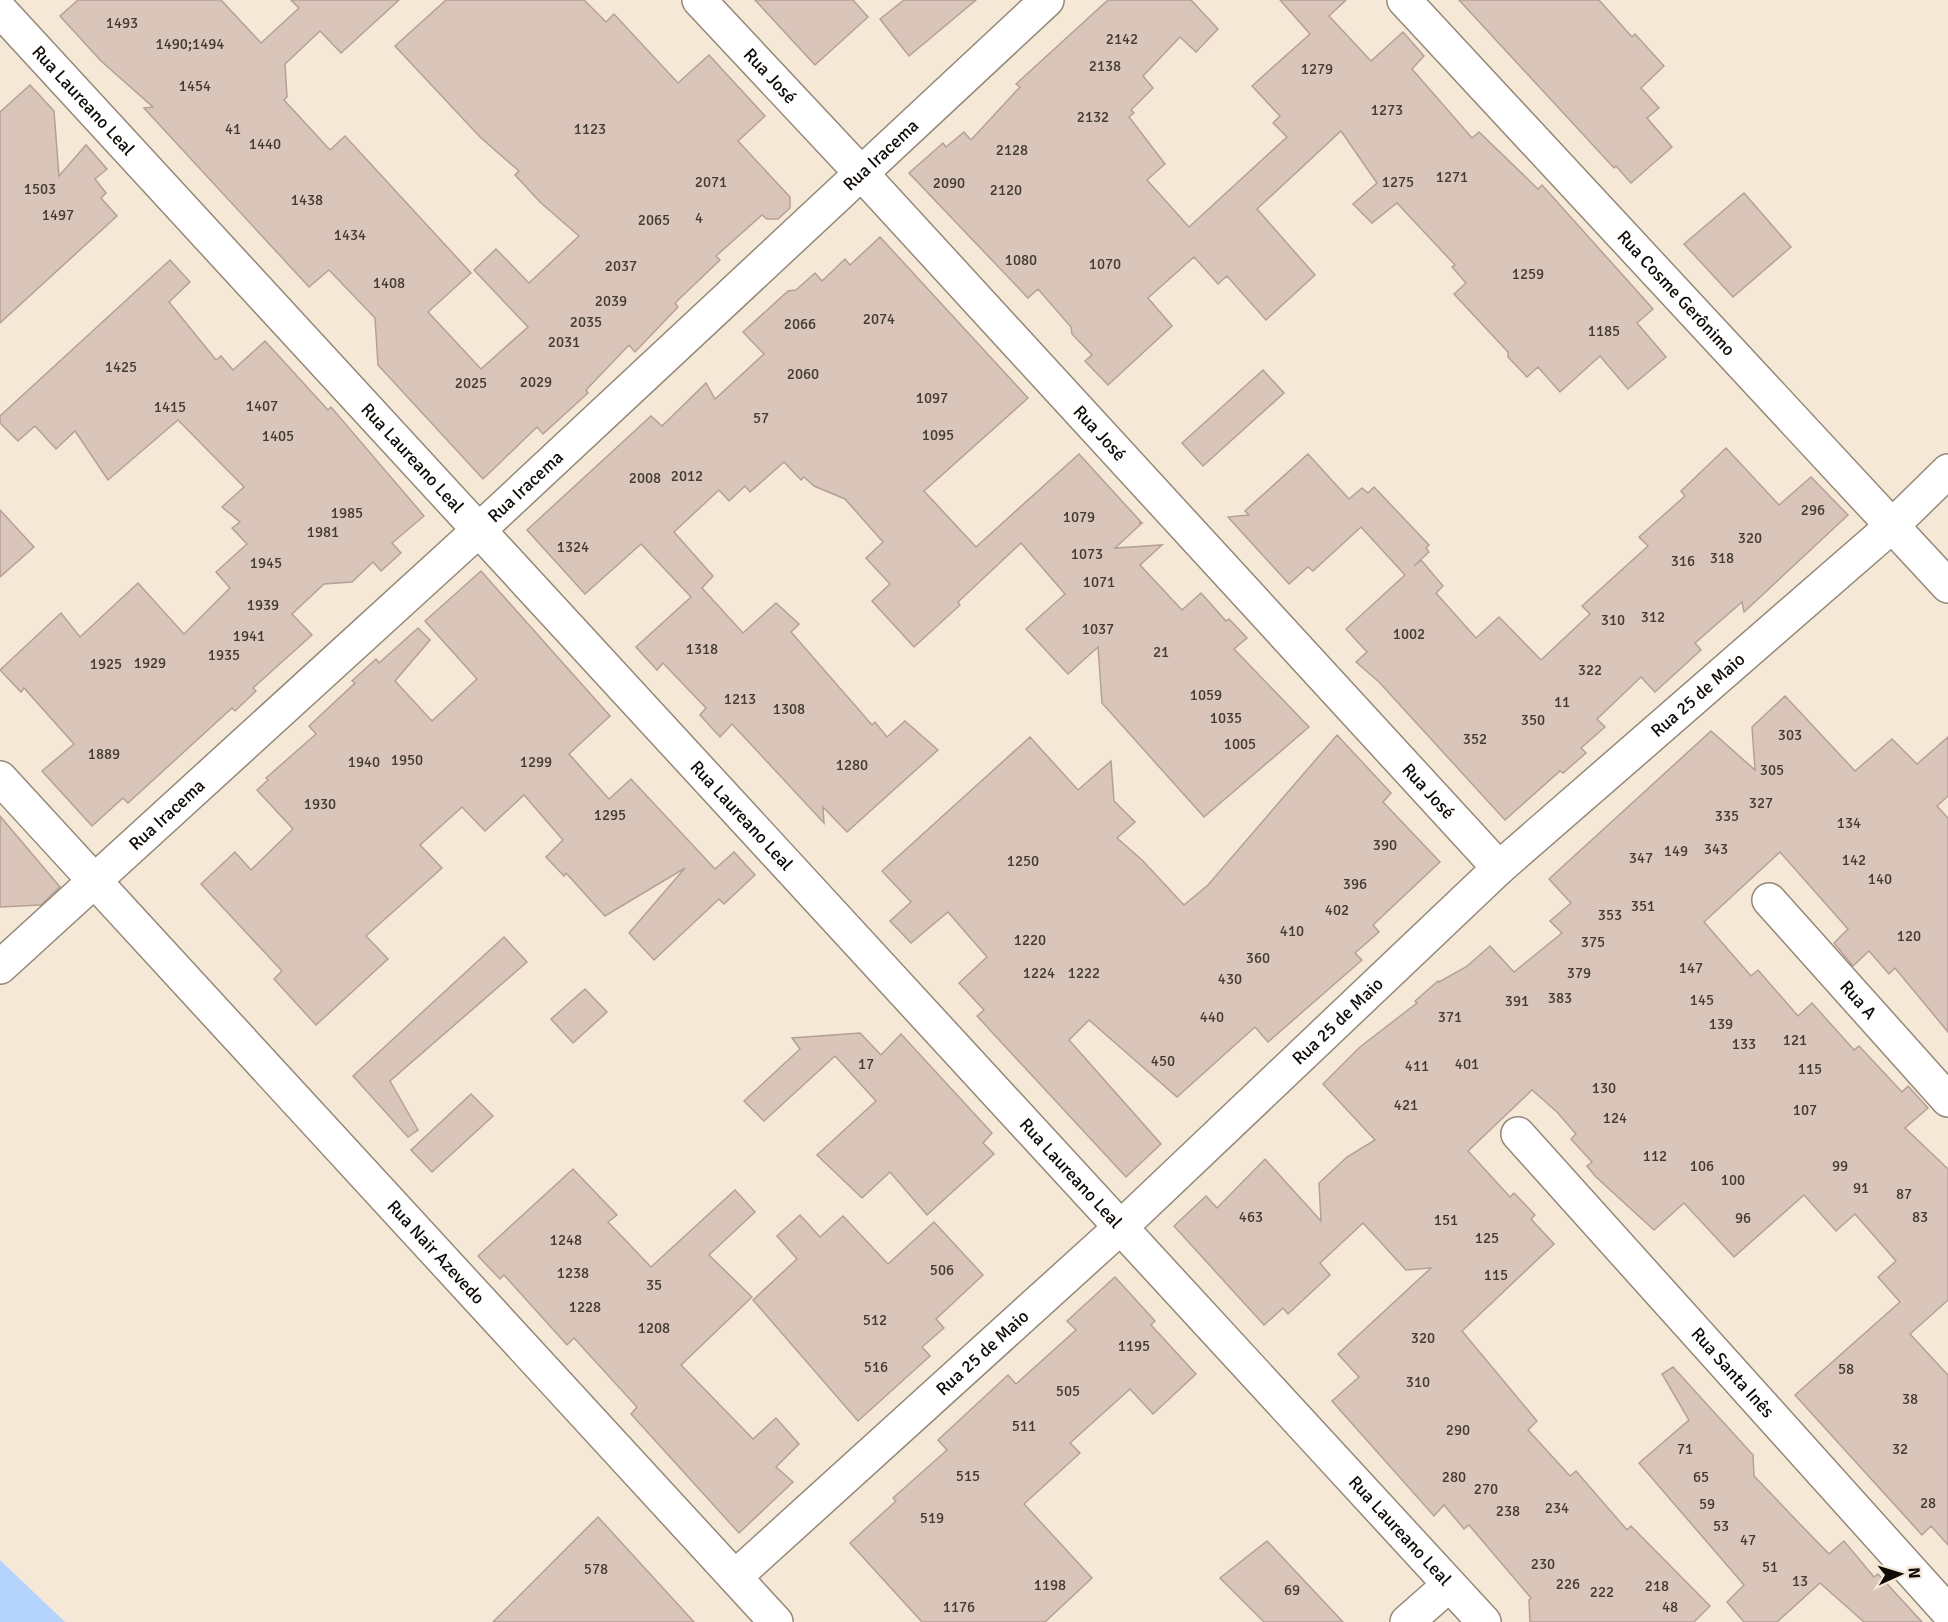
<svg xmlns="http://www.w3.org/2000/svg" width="1948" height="1622" font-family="Signika,sans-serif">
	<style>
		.water { fill: #b4d4fd }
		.building { fill: #dac5bb; stroke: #b4a097; stroke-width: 1.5 }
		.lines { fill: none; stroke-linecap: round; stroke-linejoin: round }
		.street-casing { stroke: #958878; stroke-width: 36 }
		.street { stroke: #fff; stroke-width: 33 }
		.labels { text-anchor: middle; stroke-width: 4.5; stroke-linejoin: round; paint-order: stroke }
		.number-label { font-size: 15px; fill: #423a33 }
		.street-label { font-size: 18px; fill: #100b06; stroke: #f6e8d7 }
	</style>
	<rect width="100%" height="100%" fill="#f6e8d7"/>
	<polygon class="water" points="0,1560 65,1622 0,1622"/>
	<g class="building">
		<polygon points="78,0 221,0 261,43 299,8 291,0 399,0 341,53 320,31 285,64 287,97 284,100 330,150 345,136 471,273 428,312 481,369 528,327 474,270 496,249 529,283 579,236 541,203 515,175 519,171 480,137 395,46 446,0 584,0 606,22 614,14 678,83 709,55 765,116 738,141 790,197 790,208 778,219 767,219 762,215 716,256 720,260 675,303 678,307 635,352 629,345 586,390 588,393 543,434 537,427 483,479 378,365 375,318 329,270 309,287 144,108 153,107 101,61 60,16"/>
		<polygon points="755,0 853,0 868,17 815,65"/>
		<polygon points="904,0 976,0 909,56 880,19"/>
		<polygon points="1108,0 1191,0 1218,29 1196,52 1180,37 1143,76 1153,88 1131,110 1134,113 1129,117 1165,164 1147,180 1189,227 1287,137 1273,123 1280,116 1252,86 1310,34 1280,0 1346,0 1329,16 1371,61 1403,32 1424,56 1412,69 1472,138 1479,132 1538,189 1542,185 1653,309 1637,323 1666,357 1628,389 1600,356 1560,392 1538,367 1527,377 1508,357 1508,352 1454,294 1466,283 1452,267 1455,265 1397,203 1372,223 1353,204 1377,183 1341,131 1257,209 1315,275 1266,320 1227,276 1218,284 1194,257 1148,298 1172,326 1108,385 1085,361 1092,355 1072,334 1071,327 1038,289 1028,298 909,173 943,143 946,147 964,132 971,140 1020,87 1016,84"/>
		<polygon points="1459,0 1599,0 1632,37 1635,34 1664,66 1641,88 1659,108 1647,118 1672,147 1631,183 1616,166 1614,168"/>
		<polygon points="30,85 54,111 59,176 86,145 107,169 95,179 106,193 101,198 117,216 0,323 0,112"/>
		<polygon points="1744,193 1791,247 1733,297 1684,244"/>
		<polygon points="880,237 1028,398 924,491 976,547 1079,454 1141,522 1139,523 1142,523 1115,548 1162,545 1140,565 1182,610 1201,593 1226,621 1229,619 1247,638 1234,649 1309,727 1204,817 1102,703 1098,647 1068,674 1026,629 1065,594 1021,543 958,602 960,605 914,647 872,601 890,584 866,558 883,542 845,499 814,486 804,477 801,480 784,462 750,492 745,486 729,501 719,490 674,532 713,576 702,588 743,633 776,603 799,624 791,632 872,725 875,722 887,737 905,721 938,750 847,832 823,807 824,823 732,724 720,737 700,715 706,708 663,663 657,670 636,647 691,597 641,544 585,594 527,530 651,416 662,426 706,383 715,399 764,354 743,332 788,291 796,290 815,273 822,281 845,259 850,265"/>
		<polygon points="170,260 190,282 169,302 216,360 221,356 233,370 265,341 328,410 331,407 424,516 392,543 401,553 381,571 373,562 352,582 324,584 292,614 312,635 253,688 256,691 235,711 232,708 128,803 123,798 92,826 42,771 74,744 24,688 21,692 0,670 61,613 80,637 138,583 184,634 230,588 216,572 247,544 232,528 240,522 222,507 244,487 178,420 108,480 75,431 56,449 35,426 18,441 0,423 0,416"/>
		<polygon points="1263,370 1284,393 1203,466 1182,443"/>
		<polygon points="1726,448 1779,505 1811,477 1848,515 1744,612 1742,602 1695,643 1701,650 1655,692 1641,677 1597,719 1605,727 1581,748 1586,753 1563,773 1560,771 1505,820 1379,682 1356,662 1367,652 1346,629 1405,575 1361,527 1313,571 1308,567 1289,584 1228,517 1249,515 1245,511 1308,454 1349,499 1362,488 1368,493 1374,487 1429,545 1426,548 1429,552 1414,566 1421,560 1443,586 1436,593 1476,638 1499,617 1541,660 1590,614 1582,606 1648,546 1639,537 1685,496 1681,491"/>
		<polygon points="0,510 34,547 0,577"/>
		<polygon points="481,571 610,716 569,754 609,799 631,779 715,869 734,852 755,875 724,904 719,899 654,960 629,933 685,868 605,916 566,873 564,876 546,857 563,840 524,795 485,831 462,807 420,845 442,868 366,936 388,959 316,1025 274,979 282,971 201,884 235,852 251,870 293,829 257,790 268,780 266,778 316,734 309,726 355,683 352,681 376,659 379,663 418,628 430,640 395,681 432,721 477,679 425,621"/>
		<polygon points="1785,696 1855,771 1892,739 1917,764 1948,737 1948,796 1937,806 1948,818 1948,1032 1895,968 1889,974 1869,951 1853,966 1834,943 1848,929 1780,852 1704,922 1751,976 1758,970 1798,1016 1812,1003 1854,1050 1859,1046 1902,1092 1908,1086 1928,1108 1905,1128 1948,1169 1948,1300 1910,1334 1948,1375 1948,1545 1931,1526 1922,1535 1795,1395 1900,1302 1878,1277 1896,1261 1855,1214 1836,1231 1804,1195 1734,1257 1684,1203 1654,1230 1596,1177 1587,1166 1592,1162 1571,1139 1576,1134 1557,1112 1532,1090 1468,1151 1510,1197 1514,1193 1535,1215 1531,1219 1554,1244 1462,1331 1537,1421 1528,1430 1570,1476 1576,1471 1627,1530 1631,1526 1710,1606 1694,1622 1530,1622 1529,1600 1531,1598 1469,1525 1464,1529 1444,1505 1434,1516 1332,1401 1359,1377 1338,1354 1431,1268 1406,1270 1363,1223 1320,1263 1330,1275 1288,1314 1283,1308 1264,1325 1174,1226 1206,1196 1217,1208 1265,1159 1321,1221 1319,1183 1347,1157 1375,1140 1323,1084 1360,1047 1417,1003 1415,1001 1438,981 1439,982 1466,967 1490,946 1514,972 1562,933 1550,921 1571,903 1549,879 1711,731 1755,770 1752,727"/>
		<polygon points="1337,735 1391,793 1383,802 1440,862 1373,925 1379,932 1355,953 1362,960 1268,1042 1255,1027 1177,1097 1089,1020 1069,1040 1161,1144 1126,1177 977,1016 984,1010 959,983 987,957 948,912 911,943 890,921 911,902 882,871 1030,737 1078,790 1111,761 1114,801 1135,822 1117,838 1142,860 1184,905 1208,885"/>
		<polygon points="0,816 60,887 41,905 0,907"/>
		<polygon points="504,937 527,962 390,1081 418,1130 408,1137 353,1076"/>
		<polygon points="585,989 607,1012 573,1043 551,1019"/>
		<polygon points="860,1033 881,1055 901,1034 992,1133 983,1143 994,1154 927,1215 890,1172 862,1198 817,1155 876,1101 835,1056 764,1121 744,1101 800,1049 792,1038"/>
		<polygon points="471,1094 493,1116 432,1172 411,1150"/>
		<polygon points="573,1169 617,1215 608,1222 651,1267 735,1190 755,1212 709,1255 752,1297 681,1365 753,1439 776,1418 799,1444 776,1467 793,1482 739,1533 631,1414 637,1407 574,1338 567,1345 504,1275 500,1279 478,1256"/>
		<polygon points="800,1215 820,1237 843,1216 888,1264 934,1222 983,1275 936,1319 944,1328 922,1347 930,1356 858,1421 753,1300 797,1259 777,1236"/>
		<polygon points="1115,1277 1155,1321 1151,1325 1196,1374 1153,1414 1130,1389 1070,1443 1080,1453 1024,1504 1092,1578 1045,1622 922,1622 850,1543 896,1501 893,1498 947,1450 938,1440 1008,1375 1016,1384 1076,1330 1067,1321"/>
		<polygon points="1673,1367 1753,1455 1754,1476 1797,1521 1829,1554 1844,1541 1874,1577 1878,1574 1922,1622 1864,1622 1820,1583 1777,1622 1744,1622 1727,1602 1744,1585 1639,1463 1689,1420 1662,1374"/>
		<polygon points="598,1517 694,1622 493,1622"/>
		<polygon points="1267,1541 1282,1557 1343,1622 1264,1622 1220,1578"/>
	</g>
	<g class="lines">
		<g class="street-casing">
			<g id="street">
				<path id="s1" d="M699 0 861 173 1499 868"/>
				<path id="s2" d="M1404 0 1948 586"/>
				<path id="s3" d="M0 10 1484 1622"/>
				<path id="s4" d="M0 778 776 1622"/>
				<path id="s5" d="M1769 900 1948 1100"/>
				<path id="s6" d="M0 967 480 529 1047 0"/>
				<path id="s7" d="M1518 1134 1948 1612"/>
				<path id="s8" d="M735 1577 1122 1226 1499 868 1892 526 1948 471"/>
				<polyline points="1407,1622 1449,1585"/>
			</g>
		</g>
		<use href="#street" class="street"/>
	</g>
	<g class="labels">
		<g class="number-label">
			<text x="122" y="28">1493</text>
			<text x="1122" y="44">2142</text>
			<text x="190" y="49">1490;1494</text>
			<text x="1105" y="71">2138</text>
			<text x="1317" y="74">1279</text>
			<text x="195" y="91">1454</text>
			<text x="1387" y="115">1273</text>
			<text x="1093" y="122">2132</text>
			<text x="233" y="134">41</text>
			<text x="590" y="134">1123</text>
			<text x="265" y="149">1440</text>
			<text x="1012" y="155">2128</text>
			<text x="1452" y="182">1271</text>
			<text x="711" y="187">2071</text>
			<text x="1398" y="187">1275</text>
			<text x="949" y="188">2090</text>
			<text x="40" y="194">1503</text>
			<text x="1006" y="195">2120</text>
			<text x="307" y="205">1438</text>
			<text x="58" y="220">1497</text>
			<text x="699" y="223">4</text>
			<text x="654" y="225">2065</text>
			<text x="350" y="240">1434</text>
			<text x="1021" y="265">1080</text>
			<text x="1105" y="269">1070</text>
			<text x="621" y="271">2037</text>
			<text x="1528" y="279">1259</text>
			<text x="389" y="288">1408</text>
			<text x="611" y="306">2039</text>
			<text x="879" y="324">2074</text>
			<text x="586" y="327">2035</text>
			<text x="800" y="329">2066</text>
			<text x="1604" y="336">1185</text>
			<text x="564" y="347">2031</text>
			<text x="121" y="372">1425</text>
			<text x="803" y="379">2060</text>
			<text x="536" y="387">2029</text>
			<text x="471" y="388">2025</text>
			<text x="932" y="403">1097</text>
			<text x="262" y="411">1407</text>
			<text x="170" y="412">1415</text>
			<text x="761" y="423">57</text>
			<text x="938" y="440">1095</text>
			<text x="278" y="441">1405</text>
			<text x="687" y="481">2012</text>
			<text x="645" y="483">2008</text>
			<text x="1813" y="515">296</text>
			<text x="347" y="518">1985</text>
			<text x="1079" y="522">1079</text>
			<text x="323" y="537">1981</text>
			<text x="1750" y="543">320</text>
			<text x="573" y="552">1324</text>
			<text x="1087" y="559">1073</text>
			<text x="1722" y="563">318</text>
			<text x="1683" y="566">316</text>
			<text x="266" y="568">1945</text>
			<text x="1099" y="587">1071</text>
			<text x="263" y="610">1939</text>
			<text x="1653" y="622">312</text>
			<text x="1613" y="625">310</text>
			<text x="1098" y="634">1037</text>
			<text x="1409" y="639">1002</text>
			<text x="249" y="641">1941</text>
			<text x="702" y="654">1318</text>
			<text x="1161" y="657">21</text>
			<text x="224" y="660">1935</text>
			<text x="150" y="668">1929</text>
			<text x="106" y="669">1925</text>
			<text x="1590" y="675">322</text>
			<text x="1206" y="700">1059</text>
			<text x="740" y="704">1213</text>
			<text x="1562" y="707">11</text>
			<text x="789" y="714">1308</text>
			<text x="1226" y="723">1035</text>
			<text x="1533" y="725">350</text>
			<text x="1790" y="740">303</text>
			<text x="1475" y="744">352</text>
			<text x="1240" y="749">1005</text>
			<text x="104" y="759">1889</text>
			<text x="407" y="765">1950</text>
			<text x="364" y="767">1940</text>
			<text x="536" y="767">1299</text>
			<text x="852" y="770">1280</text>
			<text x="1772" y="775">305</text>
			<text x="1761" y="808">327</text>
			<text x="320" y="809">1930</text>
			<text x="610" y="820">1295</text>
			<text x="1727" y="821">335</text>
			<text x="1849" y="828">134</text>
			<text x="1385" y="850">390</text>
			<text x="1716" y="854">343</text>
			<text x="1676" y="856">149</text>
			<text x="1641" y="863">347</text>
			<text x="1854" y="865">142</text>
			<text x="1023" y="866">1250</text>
			<text x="1880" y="884">140</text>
			<text x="1355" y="889">396</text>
			<text x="1643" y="911">351</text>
			<text x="1337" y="915">402</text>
			<text x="1610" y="920">353</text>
			<text x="1292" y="936">410</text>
			<text x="1909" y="941">120</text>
			<text x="1030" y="945">1220</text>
			<text x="1593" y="947">375</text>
			<text x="1258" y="963">360</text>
			<text x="1691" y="973">147</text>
			<text x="1039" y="978">1224</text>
			<text x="1084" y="978">1222</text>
			<text x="1579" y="978">379</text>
			<text x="1230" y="984">430</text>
			<text x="1560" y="1003">383</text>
			<text x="1702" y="1005">145</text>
			<text x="1517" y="1006">391</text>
			<text x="1212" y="1022">440</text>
			<text x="1450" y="1022">371</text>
			<text x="1721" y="1029">139</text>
			<text x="1795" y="1045">121</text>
			<text x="1744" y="1049">133</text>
			<text x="1163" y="1066">450</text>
			<text x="866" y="1069">17</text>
			<text x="1467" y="1069">401</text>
			<text x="1417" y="1071">411</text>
			<text x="1810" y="1074">115</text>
			<text x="1604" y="1093">130</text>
			<text x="1406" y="1110">421</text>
			<text x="1805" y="1115">107</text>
			<text x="1615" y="1123">124</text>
			<text x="1655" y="1161">112</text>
			<text x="1702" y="1171">106</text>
			<text x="1840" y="1171">99</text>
			<text x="1733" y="1185">100</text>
			<text x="1861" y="1193">91</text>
			<text x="1904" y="1199">87</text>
			<text x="1251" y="1222">463</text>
			<text x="1920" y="1222">83</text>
			<text x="1743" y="1223">96</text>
			<text x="1446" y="1225">151</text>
			<text x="1487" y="1243">125</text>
			<text x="566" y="1245">1248</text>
			<text x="942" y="1275">506</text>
			<text x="573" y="1278">1238</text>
			<text x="1496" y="1280">115</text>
			<text x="654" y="1290">35</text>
			<text x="585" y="1312">1228</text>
			<text x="875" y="1325">512</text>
			<text x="654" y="1333">1208</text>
			<text x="1423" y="1343">320</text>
			<text x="1134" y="1351">1195</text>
			<text x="876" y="1372">516</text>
			<text x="1846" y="1374">58</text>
			<text x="1418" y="1387">310</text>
			<text x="1068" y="1396">505</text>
			<text x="1910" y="1404">38</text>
			<text x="1024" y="1431">511</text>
			<text x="1458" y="1435">290</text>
			<text x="1685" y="1454">71</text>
			<text x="1900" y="1454">32</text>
			<text x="968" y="1481">515</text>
			<text x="1454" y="1482">280</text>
			<text x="1701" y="1482">65</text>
			<text x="1486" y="1494">270</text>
			<text x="1928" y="1508">28</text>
			<text x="1707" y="1509">59</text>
			<text x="1557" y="1513">234</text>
			<text x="1508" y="1516">238</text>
			<text x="932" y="1523">519</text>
			<text x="1721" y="1531">53</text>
			<text x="1748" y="1545">47</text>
			<text x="1543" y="1569">230</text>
			<text x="1770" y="1572">51</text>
			<text x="596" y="1574">578</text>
			<text x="1800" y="1586">13</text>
			<text x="1568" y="1589">226</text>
			<text x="1050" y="1590">1198</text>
			<text x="1657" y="1591">218</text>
			<text x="1292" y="1595">69</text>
			<text x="1602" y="1597">222</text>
			<text x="959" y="1612">1176</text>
			<text x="1670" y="1612">48</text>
		</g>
		<g class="street-label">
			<text dy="6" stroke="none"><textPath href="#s1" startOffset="104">Rua José</textPath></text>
			<text dy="6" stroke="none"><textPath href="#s3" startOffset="123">Rua Laureano Leal</textPath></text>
			<text dy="6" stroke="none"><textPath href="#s6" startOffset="1198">Rua Iracema</textPath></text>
			<text dy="6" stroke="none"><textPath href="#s2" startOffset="400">Rua Cosme Gerônimo</textPath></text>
			<text dy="6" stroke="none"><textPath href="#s1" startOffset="590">Rua José</textPath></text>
			<text dy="6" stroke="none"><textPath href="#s3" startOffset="609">Rua Laureano Leal</textPath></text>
			<text dy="6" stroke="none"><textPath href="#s6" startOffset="712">Rua Iracema</textPath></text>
			<text dy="6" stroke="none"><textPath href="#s8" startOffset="1306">Rua 25 de Maio</textPath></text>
			<text dy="6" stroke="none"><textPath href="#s1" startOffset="1076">Rua José</textPath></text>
			<text dy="6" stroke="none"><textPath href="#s6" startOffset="226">Rua Iracema</textPath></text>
			<text dy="6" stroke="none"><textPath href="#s3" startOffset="1095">Rua Laureano Leal</textPath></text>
			<text dy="6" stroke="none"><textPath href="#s5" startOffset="134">Rua A</textPath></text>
			<text dy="6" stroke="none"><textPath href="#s8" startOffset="820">Rua 25 de Maio</textPath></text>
			<text dy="6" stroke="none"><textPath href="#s3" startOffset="1581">Rua Laureano Leal</textPath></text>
			<text dy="6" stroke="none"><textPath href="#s4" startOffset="644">Rua Nair Azevedo</textPath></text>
			<text dy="6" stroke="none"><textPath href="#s8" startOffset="334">Rua 25 de Maio</textPath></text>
			<text dy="6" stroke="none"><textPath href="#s7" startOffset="321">Rua Santa Inês</textPath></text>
			<text dy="6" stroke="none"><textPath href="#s3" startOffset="2067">Rua Laureano Leal</textPath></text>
		</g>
	</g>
	<g transform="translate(1900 1574) rotate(86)" stroke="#f6e8d7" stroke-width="4.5" paint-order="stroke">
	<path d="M0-4.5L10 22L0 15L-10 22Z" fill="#100b06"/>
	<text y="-9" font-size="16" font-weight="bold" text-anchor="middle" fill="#100b06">N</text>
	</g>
</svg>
